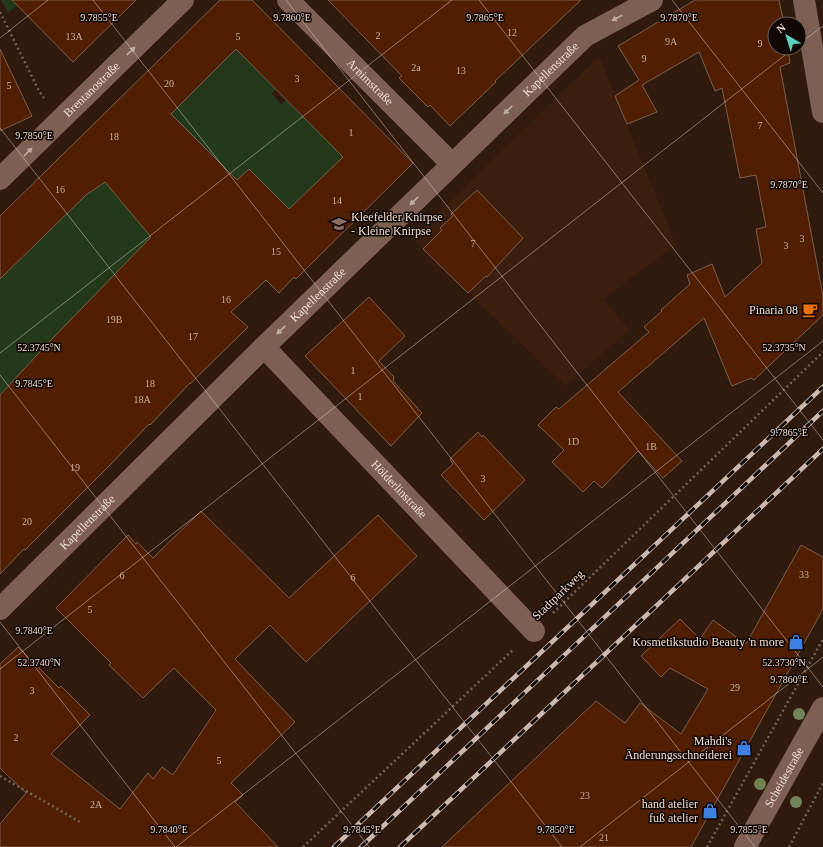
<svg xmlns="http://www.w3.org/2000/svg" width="823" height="847" font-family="Georgia,serif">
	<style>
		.built { fill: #3c1e0f }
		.green { fill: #23391a }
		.building { fill: #501f02; stroke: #7a5e51; fill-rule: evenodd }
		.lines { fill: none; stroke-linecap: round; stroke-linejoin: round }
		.path { stroke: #746055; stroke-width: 2.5; stroke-dasharray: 2 3; stroke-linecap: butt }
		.street { stroke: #7d6053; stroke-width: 22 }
		.secondary { stroke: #7d6053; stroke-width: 22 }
		.rail-casing { stroke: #cbb9b0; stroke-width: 4.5 }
		.rail { stroke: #110704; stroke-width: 3; stroke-dasharray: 9; stroke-linecap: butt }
		.tree { fill: #718457 }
		.oneway { fill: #c1aca2 }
		.ticks { fill: none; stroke: #efded6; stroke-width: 1; stroke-opacity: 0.45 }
		.labels { text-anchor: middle; stroke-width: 3; stroke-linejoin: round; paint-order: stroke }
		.number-label { font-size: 10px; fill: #c7aea1 }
		.street-label { font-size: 12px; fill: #efded6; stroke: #110704 }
		.poi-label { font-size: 12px; fill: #efded6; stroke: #110704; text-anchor: end }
		.ticks-label { font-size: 10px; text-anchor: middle; fill: #efded6; stroke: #110704; stroke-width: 3; stroke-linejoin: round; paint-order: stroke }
	</style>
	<rect width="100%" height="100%" fill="#30190d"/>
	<polygon class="built" points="600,58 676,245 603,299 630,330 565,386 412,238 594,61"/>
	<g class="green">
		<polygon points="1,0 23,0 8,13"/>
		<polygon points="235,48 276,89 272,94 281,104 287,99 349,158 341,159 286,212 249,169 237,180 233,176 151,237 0,403 0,279 154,127 166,118"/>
	</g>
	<g class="building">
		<polygon points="12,0 136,0 73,62"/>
		<path d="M220 0H252L413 163 296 279 294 277 279 293 266 280 231 312 248 327 190 384V383L150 425 149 424 110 465 25 550 24 549 0 574V395L50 341 151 237 105 182 86 195 0 279V216ZM236 49 343 157 289 209 249 169 237 180 171 114Z"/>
		<polygon points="328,0 581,0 495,81 496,82 450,126 430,105 428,107 399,78 402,76"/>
		<polygon points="695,0 779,0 784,24 775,24 775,48 788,48 790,63 780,67 823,296 823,315 754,380 751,378 732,386 704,318 618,392 682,461 663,478 638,451 602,488 594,481 583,492 552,462 564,450 538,425 556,407 559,409 649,332 644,327 662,311 661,310 690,284 687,275 712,264 725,297 762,263 756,229 766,227 756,175 740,178 722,88 715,91 699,52 642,85 657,112 627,124 615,96 639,80 618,46"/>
		<polygon points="0,49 32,116 0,131"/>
		<polygon points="477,190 523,238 487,277 486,276 468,293 423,249 442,230 440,228 453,216 451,214"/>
		<polygon points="369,297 405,336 379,361 394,377 393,381 422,413 391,446 305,356"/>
		<polygon points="478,432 482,437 483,435 525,480 484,520 441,475 453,464 450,459"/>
		<polygon points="201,511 289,598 378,515 417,556 306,662 270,625 235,659 295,722 231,783 243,795 235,802 278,847 0,847 0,824 26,793 0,768 0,664 18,647 59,688 61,686 90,715 51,754 120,809 148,773 153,779 162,767 173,775 216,710 174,668 143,698 109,665 111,663 56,608 128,535 136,544 137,542 153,558"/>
		<polygon points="801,545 823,557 823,609 691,847 442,847 596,701 625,723 640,703 681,734 708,689 670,668 661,677 641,656 680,619 700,639 713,620 746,644"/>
	</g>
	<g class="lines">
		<g class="path">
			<polyline points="0,12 39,91 44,98"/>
			<polyline points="553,613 823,352"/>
			<polyline points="0,776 80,822"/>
			<polyline points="303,847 514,649"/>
			<polyline points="707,847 823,639"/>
			<polyline points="789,847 823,783"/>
		</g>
		<g class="street">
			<path id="s1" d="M288 0 452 164"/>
			<polyline points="804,0 823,112"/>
			<path id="s2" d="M0 179 183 0"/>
			<path id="s3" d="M264 347 534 631"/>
			<path id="s4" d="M0 609 264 347 585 36 652 0"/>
		</g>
		<path class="secondary" id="s5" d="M745 847 823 708"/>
		<g class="rail-casing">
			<g id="rail">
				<polyline points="334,847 823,387"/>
				<polyline points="361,847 823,411"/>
				<polyline points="400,847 823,449"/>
			</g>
		</g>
		<use href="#rail" class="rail"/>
	</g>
	<g class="tree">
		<circle cx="799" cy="714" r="6"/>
		<circle cx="760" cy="784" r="6"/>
		<circle cx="796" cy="802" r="6"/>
	</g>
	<defs><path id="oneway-solid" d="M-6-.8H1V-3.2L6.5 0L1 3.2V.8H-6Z"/></defs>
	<g class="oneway">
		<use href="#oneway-solid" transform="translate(617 18) rotate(152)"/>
		<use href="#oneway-solid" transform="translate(131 51) rotate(-44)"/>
		<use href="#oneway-solid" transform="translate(508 110) rotate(136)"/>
		<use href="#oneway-solid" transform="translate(28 152) rotate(-45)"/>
		<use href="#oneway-solid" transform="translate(414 201) rotate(136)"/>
		<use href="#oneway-solid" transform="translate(281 330) rotate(136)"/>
	</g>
	<path class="ticks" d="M93 0 755 847M286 0 823 687M479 0 823 440M672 0 823 193M0 38 48 0M799 44 823 26M0 128 562 847M0 353 452 0M0 375 369 847M0 622 175 847M0 669 794 48M176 847 823 341M580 847 823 657"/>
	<defs>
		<g id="school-bare" transform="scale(1.2)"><path d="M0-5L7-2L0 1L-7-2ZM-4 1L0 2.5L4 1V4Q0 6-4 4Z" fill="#8d6e63" stroke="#110704" stroke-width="2.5" paint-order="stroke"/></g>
		<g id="cafe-bare" transform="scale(1.2)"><path d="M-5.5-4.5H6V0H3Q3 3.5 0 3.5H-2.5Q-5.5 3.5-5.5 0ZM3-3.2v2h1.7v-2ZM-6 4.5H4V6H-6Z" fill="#e8710a" stroke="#110704" stroke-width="2.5" paint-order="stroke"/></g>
		<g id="shop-bare" transform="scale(1.2)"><path d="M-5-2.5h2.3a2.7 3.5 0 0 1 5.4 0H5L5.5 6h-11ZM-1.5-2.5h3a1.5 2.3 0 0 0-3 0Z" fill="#3f7fe0" stroke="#110704" stroke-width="2.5" paint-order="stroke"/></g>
	</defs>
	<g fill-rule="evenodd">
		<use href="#school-bare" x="339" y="224"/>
		<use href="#cafe-bare" x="810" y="310"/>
		<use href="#shop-bare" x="796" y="642"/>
		<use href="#shop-bare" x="744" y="748"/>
		<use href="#shop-bare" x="710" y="811"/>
	</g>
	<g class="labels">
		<g class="number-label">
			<text x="512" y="36">12</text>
			<text x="378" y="39">2</text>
			<text x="74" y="40">13A</text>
			<text x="238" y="40">5</text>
			<text x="671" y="45">9A</text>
			<text x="760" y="47">9</text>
			<text x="644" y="62">9</text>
			<text x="416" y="71">2a</text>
			<text x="461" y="74">13</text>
			<text x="297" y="82">3</text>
			<text x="169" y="87">20</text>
			<text x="9" y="89">5</text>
			<text x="760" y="129">7</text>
			<text x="351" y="136">1</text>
			<text x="114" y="140">18</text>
			<text x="60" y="193">16</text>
			<text x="337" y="204">14</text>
			<text x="802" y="242">3</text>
			<text x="473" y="247">7</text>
			<text x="786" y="249">3</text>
			<text x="276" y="255">15</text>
			<text x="226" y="303">16</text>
			<text x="114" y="323">19B</text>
			<text x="193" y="340">17</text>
			<text x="353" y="374">1</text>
			<text x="150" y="387">18</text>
			<text x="360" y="400">1</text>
			<text x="142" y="403">18A</text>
			<text x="573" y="445">1D</text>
			<text x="651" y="450">1B</text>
			<text x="75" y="471">19</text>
			<text x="483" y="482">3</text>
			<text x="27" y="525">20</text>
			<text x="804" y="578">33</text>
			<text x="122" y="579">6</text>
			<text x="353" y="581">6</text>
			<text x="90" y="613">5</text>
			<text x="735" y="691">29</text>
			<text x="32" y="694">3</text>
			<text x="16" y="741">2</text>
			<text x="219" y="764">5</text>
			<text x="585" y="799">23</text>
			<text x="96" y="808">2A</text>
			<text x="604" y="841">21</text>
		</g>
		<g class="street-label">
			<text dy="4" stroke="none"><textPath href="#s4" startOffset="771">Kapellenstraße</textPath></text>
			<text dy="4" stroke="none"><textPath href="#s1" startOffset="116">Arnimstraße</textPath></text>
			<text dy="4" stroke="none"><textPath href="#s2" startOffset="128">Brentanostraße</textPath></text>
			<text dy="4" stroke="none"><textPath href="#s4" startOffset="447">Kapellenstraße</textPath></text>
			<text dy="4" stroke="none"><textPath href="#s3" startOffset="196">Hölderlinstraße</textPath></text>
			<text dy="4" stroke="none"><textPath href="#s4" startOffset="123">Kapellenstraße</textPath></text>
			<text transform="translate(558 595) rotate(-44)" y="4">Stadtparkweg</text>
			<text dy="4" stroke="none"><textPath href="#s5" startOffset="80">Scheidestraße</textPath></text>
		</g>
		<g class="poi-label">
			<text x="351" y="221" text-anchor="start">Kleefelder Knirpse<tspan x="351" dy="14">- Kleine Knirpse</tspan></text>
			<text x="798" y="314">Pinaria 08</text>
			<text x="784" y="646">Kosmetikstudio Beauty 'n more</text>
			<text x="732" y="745">Mahdi's<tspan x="732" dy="14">Änderungsschneiderei</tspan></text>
			<text x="698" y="808">hand atelier<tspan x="698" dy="14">fuß atelier</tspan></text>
		</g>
	</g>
	<g class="ticks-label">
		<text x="99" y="21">9.7855°E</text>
		<text x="292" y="21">9.7860°E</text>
		<text x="485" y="21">9.7865°E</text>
		<text x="679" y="21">9.7870°E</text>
		<text x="34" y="139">9.7850°E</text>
		<text x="789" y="188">9.7870°E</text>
		<text x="39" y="351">52.3745°N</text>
		<text x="784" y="351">52.3735°N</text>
		<text x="34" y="387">9.7845°E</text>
		<text x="789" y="436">9.7865°E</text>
		<text x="34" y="634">9.7840°E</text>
		<text x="39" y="666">52.3740°N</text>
		<text x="784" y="666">52.3730°N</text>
		<text x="789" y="683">9.7860°E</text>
		<text x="169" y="833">9.7840°E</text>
		<text x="362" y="833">9.7845°E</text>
		<text x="556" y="833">9.7850°E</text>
		<text x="749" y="833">9.7855°E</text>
	</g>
	<g transform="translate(787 36) rotate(322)"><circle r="19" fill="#110704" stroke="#6a5d58"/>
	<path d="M0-3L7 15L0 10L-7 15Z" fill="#5bcebc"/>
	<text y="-6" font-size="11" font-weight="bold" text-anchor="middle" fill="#efded6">N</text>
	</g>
</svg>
